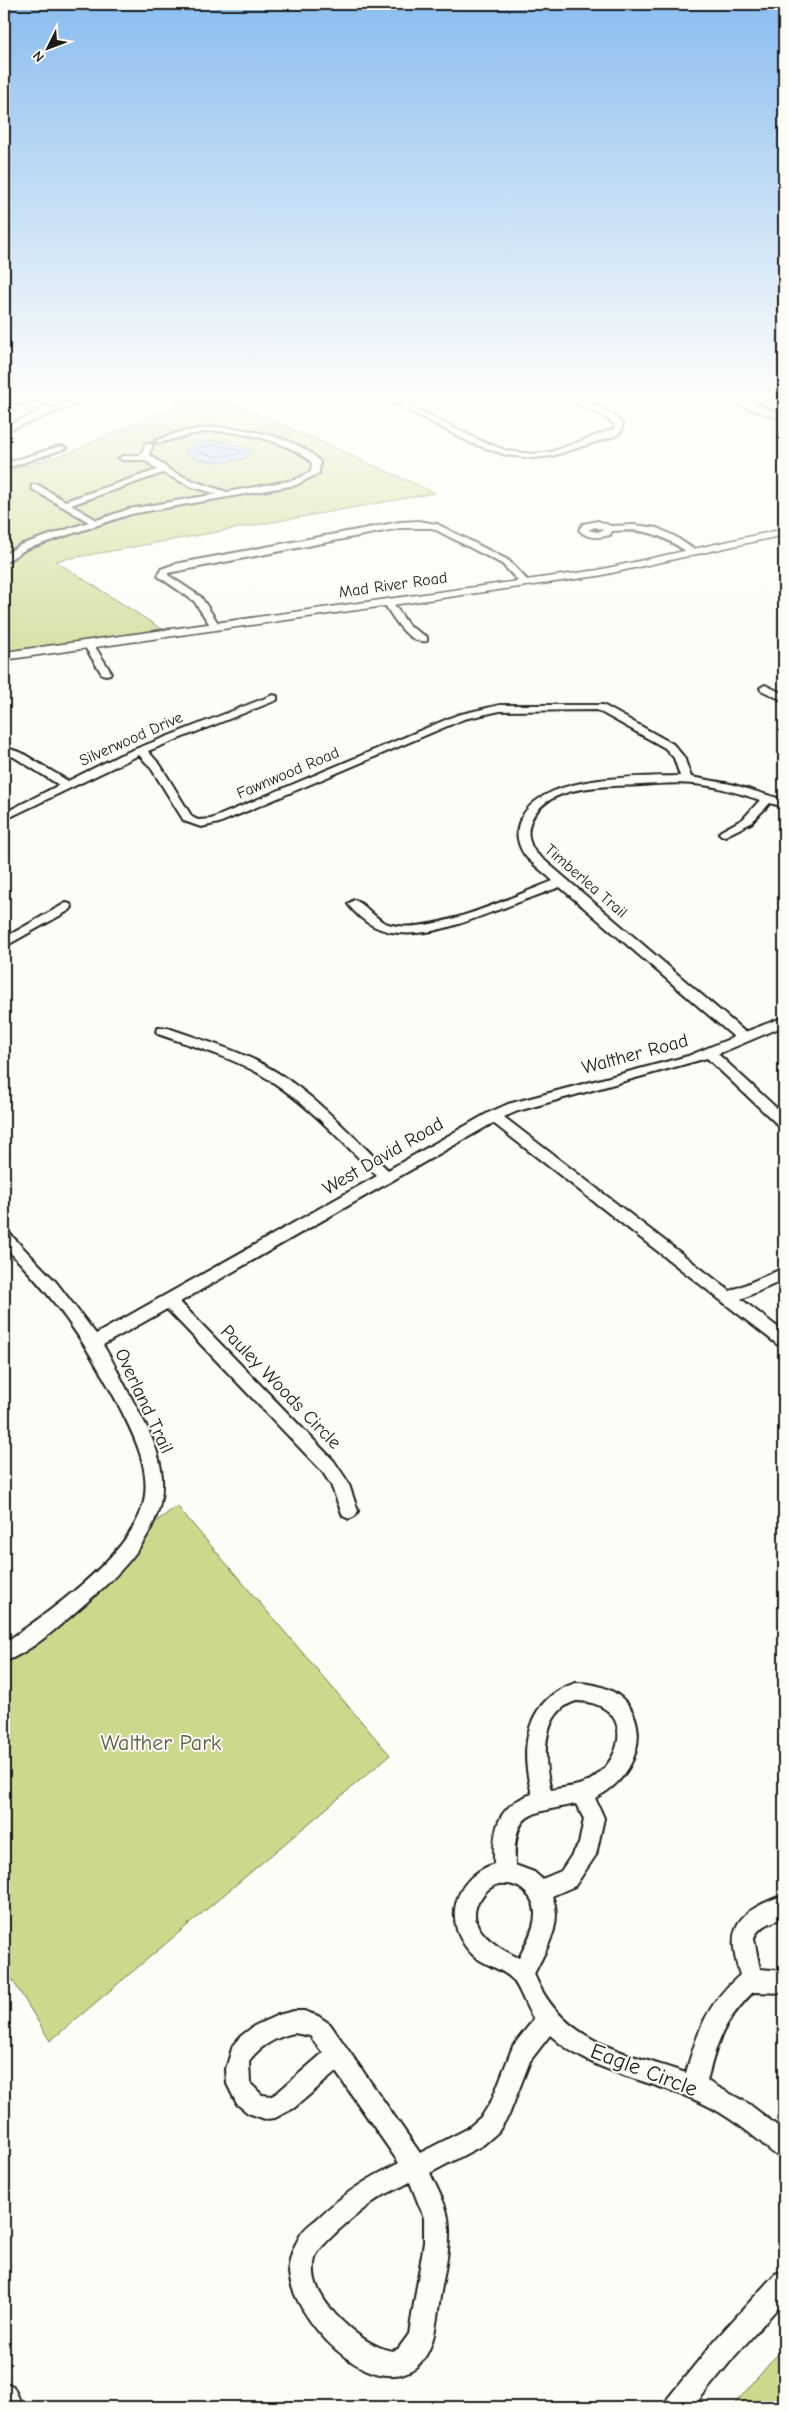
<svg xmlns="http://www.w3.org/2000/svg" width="788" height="2411" viewBox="0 0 788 2411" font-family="'Comic Neue',sans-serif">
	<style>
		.green { fill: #ccd88c; stroke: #747a54 }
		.water { fill: #9fcdfa; stroke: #6b86a1 }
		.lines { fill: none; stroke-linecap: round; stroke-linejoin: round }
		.shore { stroke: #506375; stroke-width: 1 }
		.minor-casing { stroke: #1c1c1c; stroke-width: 4 }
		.tertiary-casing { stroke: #1c1c1c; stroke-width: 3 }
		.minor { fill: #fdfcf7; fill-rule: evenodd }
		.tertiary { fill: #fdfcf7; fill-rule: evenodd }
		.labels { text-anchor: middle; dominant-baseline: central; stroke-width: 4; stroke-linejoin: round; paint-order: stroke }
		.far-street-label { font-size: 16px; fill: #1c1c1c; stroke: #fdfcf7 }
		.street-label { font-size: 19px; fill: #1c1c1c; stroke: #fdfcf7 }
		.near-park-label { font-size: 22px; fill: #5a5e43; stroke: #fdfcf7 }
		.near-street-label { font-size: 22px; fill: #1c1c1c; stroke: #fdfcf7 }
	</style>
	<rect width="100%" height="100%" fill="#fdfcf7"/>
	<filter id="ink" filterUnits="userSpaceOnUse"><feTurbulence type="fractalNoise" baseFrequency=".02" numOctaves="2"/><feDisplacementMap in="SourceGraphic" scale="10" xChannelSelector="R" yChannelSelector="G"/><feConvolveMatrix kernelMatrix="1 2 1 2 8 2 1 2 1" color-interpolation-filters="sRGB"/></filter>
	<g filter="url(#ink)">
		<path class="green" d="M 203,393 L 212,393 L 435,493 L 55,561 L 168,633 L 4,656 L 4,472 L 71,452 Z
			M 177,1506 L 390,1755 L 50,2041 L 4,1966 L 4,1662 L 47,1633 L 103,1589 L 136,1551 L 150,1526 Z
			M 784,2347 L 784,2407 L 732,2407 Z"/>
		<path class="water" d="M 214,440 L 254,450 L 248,454 L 247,458 C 231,462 195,465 184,451 L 201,442 Z"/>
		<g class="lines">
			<path class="shore" d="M 214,445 L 239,450 L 241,453 L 218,457 L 196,452 L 197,449 Z"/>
			<defs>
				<path id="minor" d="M 95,393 L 106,393 L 4,432 L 4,427 L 43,410 L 4,398 L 4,394 L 53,408 Z
					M 375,393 L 385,393 L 477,439 L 507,451 L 533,454 L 551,452 L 614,429 L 615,425 L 603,416 L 555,393 C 574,393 610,410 623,424 L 621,432 L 615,436 L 552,456 L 533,458 L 506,455 L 471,443 Z
					M 716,393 C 728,393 739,401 748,401 C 760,400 771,393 784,393 L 754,404 L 784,415 L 784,420 L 742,406 Z
					M 215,427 C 245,428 301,438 320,462 L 319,473 L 296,485 L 131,514 L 26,549 L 4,563 L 4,555 L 20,545 L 89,522 L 32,489 L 32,485 L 38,485 L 65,501 L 157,470 L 145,460 L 123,460 L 119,458 L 123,456 L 141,455 L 146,443 L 153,445 L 149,454 L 171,471 L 196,482 L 227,492 L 294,480 L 311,472 L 312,463 C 293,443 242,431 215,431 C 196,432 178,438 159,443 L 155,441 L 180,432 ZM 163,473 L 190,486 L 217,494 L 129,509 L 97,520 L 71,505 Z
					M 60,446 L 67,448 L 4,469 L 4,464 Z
					M 418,521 L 437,524 L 508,560 L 530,583 L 522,585 L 502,564 L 432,528 L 400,528 L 168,573 L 168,575 L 201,597 L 220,626 L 215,629 L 212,628 L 194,601 L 158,576 L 161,569 L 175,564 L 400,522 Z
					M 598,521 L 611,526 L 635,525 L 657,528 L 674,536 L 698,552 L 690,554 C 662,535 647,528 612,531 L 610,535 C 599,538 587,539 579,530 L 583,524 ZM 595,527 L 604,530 L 597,532 L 588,530 Z
					M 385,600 L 391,600 L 409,626 L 427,637 L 427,641 C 407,645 392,615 383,602 Z
					M 88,641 L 92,642 L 111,672 L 110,674 L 106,675 L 102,674 L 83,644 Z
					M 765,685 L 784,694 L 784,701 L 761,690 L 760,688 Z
					M 273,695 L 277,696 L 277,700 L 148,751 L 161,766 L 192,817 L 198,820 L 211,819 L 457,715 L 500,705 L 603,705 L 673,744 L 684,757 L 691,777 L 731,784 L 784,800 L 784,807 L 770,803 L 751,823 L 725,836 L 721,835 L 719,833 L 721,831 L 743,819 L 760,800 C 738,793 717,786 694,784 C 676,782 658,784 641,785 C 606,787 548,783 531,821 C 526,832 529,844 536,853 L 745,1032 L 784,1017 L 784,1026 L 718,1054 L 784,1115 L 784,1128 L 779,1126 L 707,1058 L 518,1111 L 504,1117 L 730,1291 L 784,1268 L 784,1280 L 741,1299 L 784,1332 L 784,1347 L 778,1345 L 493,1123 L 180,1302 L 334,1461 L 348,1482 L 358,1511 L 355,1516 L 349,1519 L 343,1516 L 331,1485 L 322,1471 L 167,1309 L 103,1345 C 114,1362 122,1381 132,1399 C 144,1421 157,1444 161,1469 C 170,1524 126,1569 87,1602 C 64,1622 33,1651 4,1662 L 4,1643 C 47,1614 120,1562 140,1514 C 156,1476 134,1435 117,1402 C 84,1339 54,1297 4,1246 L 4,1231 L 9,1233 L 56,1282 L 96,1334 L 377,1176 C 343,1143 309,1105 268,1079 C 235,1058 195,1047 158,1034 L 156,1031 L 158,1028 L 168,1028 C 204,1041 246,1052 278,1073 C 319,1099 353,1137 388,1170 L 488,1113 L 508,1104 L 688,1056 L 734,1037 L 560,887 C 537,895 515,904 492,912 C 445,930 384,953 348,904 L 354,900 C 365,903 374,919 388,924 C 429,937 513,896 553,881 C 545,873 535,866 527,858 C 518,847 514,832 521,819 C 542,774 636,777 680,776 L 674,758 L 665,748 L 597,710 L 500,711 L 464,719 L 219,823 L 201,827 L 184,821 L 151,768 L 139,755 L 4,820 L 4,813 L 59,785 L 14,757 L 4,754 L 4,747 L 22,753 L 68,781 L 120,755 Z
					M 66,903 L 70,904 L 72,907 L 70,910 L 4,947 L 4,938 Z
					M 576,1683 C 656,1684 654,1770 595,1798 L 604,1818 L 596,1855 L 575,1886 L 552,1896 C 564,1924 546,1949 534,1974 C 562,2043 624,2052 686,2073 C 697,2033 707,2003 740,1975 C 724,1925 738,1912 784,1895 L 784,1917 C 774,1922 756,1927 754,1939 L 760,1969 L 784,1971 L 784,1993 L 753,1992 C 722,2024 718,2039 707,2081 L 749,2104 L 784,2131 L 784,2159 C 773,2155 766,2146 757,2139 C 745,2129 732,2120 719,2112 C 665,2080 598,2079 550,2035 L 530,2061 L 509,2115 L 498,2132 L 483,2145 L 430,2173 C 436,2187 446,2203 448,2218 C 452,2243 444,2273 440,2297 C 436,2320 436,2351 416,2367 C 369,2402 292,2317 289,2272 C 288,2260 294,2246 300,2236 C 303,2229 312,2223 318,2218 C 346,2192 365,2180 399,2163 L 336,2072 L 294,2108 L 275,2118 L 265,2119 L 248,2113 L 237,2104 L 227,2084 L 226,2069 L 233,2045 L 241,2036 L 254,2026 L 278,2015 L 294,2011 L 304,2011 L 318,2016 L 330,2024 L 420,2153 L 467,2129 L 482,2116 L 492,2100 L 513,2046 L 534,2019 C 525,2007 521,1989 512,1979 C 502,1968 485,1966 473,1955 C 441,1924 453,1878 494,1864 C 493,1830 496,1806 532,1794 C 519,1749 525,1699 576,1683 ZM 576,1701 C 630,1702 629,1753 592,1779 C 581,1787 564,1787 551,1790 C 543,1761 540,1712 576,1701 ZM 576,1804 L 584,1819 L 579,1844 L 561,1871 L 542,1879 L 534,1872 L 515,1865 C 513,1810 530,1814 576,1804 ZM 499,1884 C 509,1883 518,1885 525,1892 C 546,1911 529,1937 519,1958 C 499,1949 460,1926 481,1898 C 485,1891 491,1886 499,1884 ZM 294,2033 L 310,2036 L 323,2053 L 278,2092 L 272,2096 L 262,2095 L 250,2083 L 249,2061 C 260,2046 276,2037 294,2033 ZM 410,2182 L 424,2218 L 424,2242 L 409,2334 L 398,2349 L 392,2351 C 369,2346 351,2331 335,2314 C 321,2298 310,2280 315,2258 C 318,2245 366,2206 379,2198 C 389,2192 400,2188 410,2182 Z
					M 784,2271 L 784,2301 L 734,2357 L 693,2407 L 664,2407 L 668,2398 L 716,2339 L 775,2274 Z
					M 4,2382 L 13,2386 L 23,2407 L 4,2407 Z"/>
				<path id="tertiary" d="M 784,529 L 784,535 L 598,576 L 4,660 L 4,652 L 598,570 Z"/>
			</defs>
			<use href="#minor" class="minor-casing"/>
			<use href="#tertiary" class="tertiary-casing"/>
			<use href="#minor" class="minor"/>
			<use href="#tertiary" class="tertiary"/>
		</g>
	</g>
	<linearGradient id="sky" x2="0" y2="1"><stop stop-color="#8bbeef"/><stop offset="0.54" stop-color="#fefefb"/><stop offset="1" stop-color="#fefefb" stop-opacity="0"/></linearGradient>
	<rect width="788" height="731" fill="url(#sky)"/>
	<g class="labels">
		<g class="far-street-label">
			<text transform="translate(393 585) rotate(-8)">Mad River Road</text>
			<text transform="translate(131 739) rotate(-24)">Silverwood Drive</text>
			<text transform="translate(288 773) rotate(-23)">Fawnwood Road</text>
			<text transform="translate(586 881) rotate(41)">Timberlea Trail</text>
		</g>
		<g class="street-label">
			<text transform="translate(635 1054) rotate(-15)">Walther Road</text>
			<text transform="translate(383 1156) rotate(-30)">West David Road</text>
			<text transform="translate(281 1387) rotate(46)">Pauley Woods Circle</text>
			<text transform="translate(144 1401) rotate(65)">Overland Trail</text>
		</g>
		<g class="near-park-label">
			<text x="161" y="1743">Walther Park</text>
		</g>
		<g class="near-street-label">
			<text transform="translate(644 2070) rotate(21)">Eagle Circle</text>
		</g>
	</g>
	<rect width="788" height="2411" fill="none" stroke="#fdfcf7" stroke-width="20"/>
	<rect x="10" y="10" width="768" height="2391" fill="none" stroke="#1c1c1c" stroke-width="2" filter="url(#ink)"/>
	<g transform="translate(48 48) rotate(228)" stroke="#fdfcf7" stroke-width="4" paint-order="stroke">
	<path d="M0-4L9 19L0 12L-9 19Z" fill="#1c1c1c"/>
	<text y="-8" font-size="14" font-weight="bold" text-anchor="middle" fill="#1c1c1c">N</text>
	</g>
</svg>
